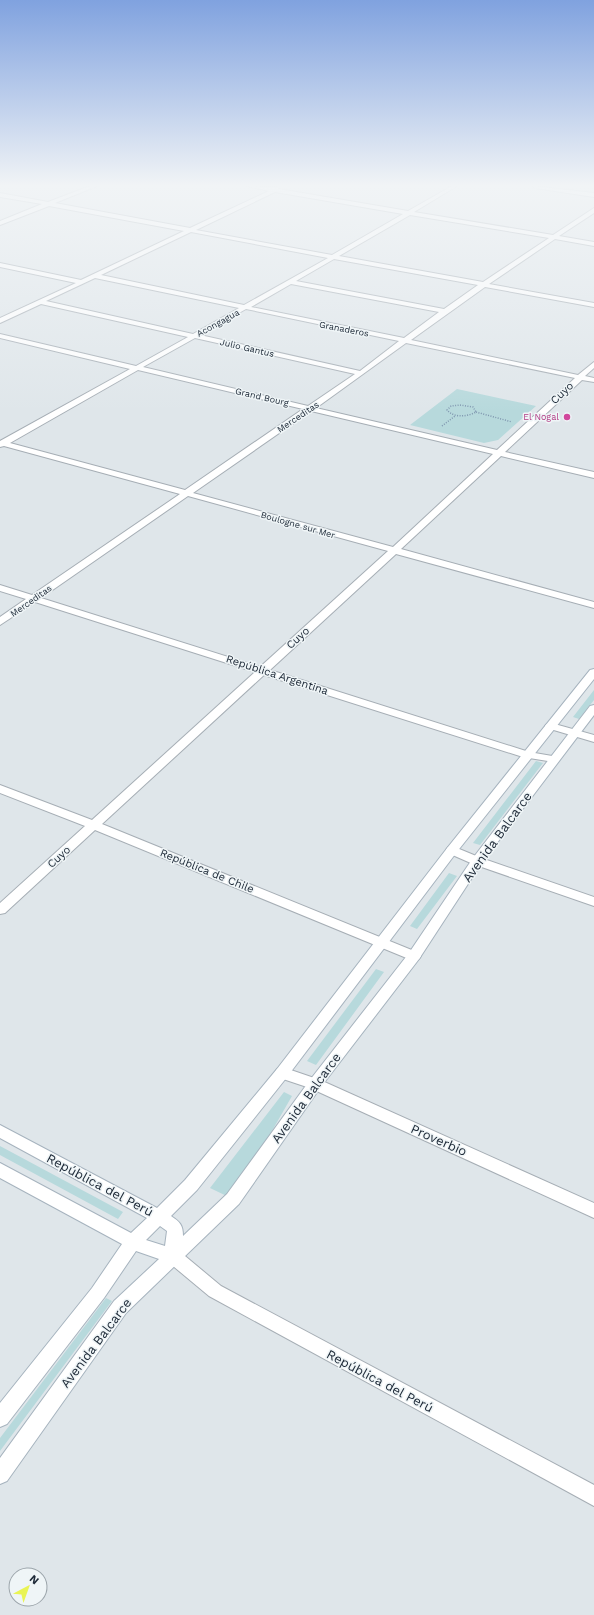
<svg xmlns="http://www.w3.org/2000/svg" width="594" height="1615" viewBox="0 0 594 1615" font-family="'Work Sans',sans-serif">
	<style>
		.green { fill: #b7d9dc }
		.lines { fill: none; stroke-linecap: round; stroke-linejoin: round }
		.street-casing { stroke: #a6aeb5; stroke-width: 2 }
		.secondary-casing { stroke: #a6b3be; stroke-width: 2 }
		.path { stroke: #7f96af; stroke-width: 1.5; stroke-dasharray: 1 1.5; stroke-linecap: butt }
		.street { fill: #fff; fill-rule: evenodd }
		.secondary { fill: #fff; fill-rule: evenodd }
		.hotel-dot { fill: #d1479c; stroke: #eff5f7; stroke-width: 1.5 }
		.labels { text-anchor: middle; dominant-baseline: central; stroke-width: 3; stroke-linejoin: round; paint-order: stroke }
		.far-street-label { font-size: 9px; fill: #202c3a; stroke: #eff5f7 }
		.far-hotel-label { font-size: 9px; fill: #b23c85; stroke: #eff5f7; text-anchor: end }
		.street-label { font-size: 11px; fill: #202c3a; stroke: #eff5f7 }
		.near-street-label { font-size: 13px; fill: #202c3a; stroke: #eff5f7 }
	</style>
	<rect width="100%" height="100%" fill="#dfe6ea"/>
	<path class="green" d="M 457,389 L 536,406 L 498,440 L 484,443 L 410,425 Z
		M 594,690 L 594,700 L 579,719 L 573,717 Z
		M 536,761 L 543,763 L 480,845 L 473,843 Z
		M 449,873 L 457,876 L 417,929 L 410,926 Z
		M 376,969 L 384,972 L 316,1065 L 307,1061 Z
		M 284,1092 L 292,1096 L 233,1199 L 210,1188 Z
		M 0,1146 L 123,1212 L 118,1219 L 0,1155 Z
		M 106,1298 L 112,1301 L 0,1451 L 0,1438 Z"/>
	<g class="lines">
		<defs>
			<path id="street" d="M 90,186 L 97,186 L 55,203 L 190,228 L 269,191 L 247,186 L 277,187 L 279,189 L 408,211 L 452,186 L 457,186 L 414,212 L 553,235 L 594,208 L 594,213 L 559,236 L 594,242 L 594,246 L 555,239 L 489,284 L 594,303 L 594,307 L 485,287 L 411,340 L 578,375 L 594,362 L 594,368 L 585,376 L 594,378 L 594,382 L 582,380 L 505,452 L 594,472 L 594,478 L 501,456 L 401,549 L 594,602 L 594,608 L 396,554 L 270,670 L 529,752 L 558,757 L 560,759 L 558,761 L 554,762 L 523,757 L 264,675 L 102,824 L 419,953 L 421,956 L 419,959 L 414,961 L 409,959 L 95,830 L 5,913 L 0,914 L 0,903 L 85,826 L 0,793 L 0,785 L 92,820 L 255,672 L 35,602 L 0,625 L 0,617 L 26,599 L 0,591 L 0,585 L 32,595 L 180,494 L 4,446 L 0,447 L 0,441 L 130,369 L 0,338 L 0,334 L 136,366 L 188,337 L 41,304 L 0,323 L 0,318 L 76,283 L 0,267 L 0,263 L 81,280 L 184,231 L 49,206 L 0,225 L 0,221 L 42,204 L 0,197 L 0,193 L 48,202 ZM 275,192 L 403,214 L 332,255 L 196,230 ZM 410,215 L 549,238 L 483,282 L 339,256 ZM 191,232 L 328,258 L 244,305 L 101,275 ZM 334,259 L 478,285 L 444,309 L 296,281 ZM 95,278 L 239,308 L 193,334 L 46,301 ZM 291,284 L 439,312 L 404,338 L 251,307 ZM 246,309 L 399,341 L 360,371 L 200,335 ZM 195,338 L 355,374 L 308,406 L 143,367 ZM 406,343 L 575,378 L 497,450 L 316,408 ZM 138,370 L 303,409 L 185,490 L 10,443 ZM 311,411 L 493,454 L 393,547 L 193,493 ZM 188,496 L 388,551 L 260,667 L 41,598 Z
				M 551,723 L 594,735 L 594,742 L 547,728 L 545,726 L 547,724 Z
				M 452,846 L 481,858 L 594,897 L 594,906 L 473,864 L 448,853 L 446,850 L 448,847 Z
				M 282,1067 L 320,1080 L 594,1203 L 594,1218 L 310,1088 L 277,1077 L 275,1073 L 277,1069 Z
				M 173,1249 L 179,1251 L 221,1286 L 594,1485 L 594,1506 L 209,1296 L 167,1261 L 165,1256 L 167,1251 Z"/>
			<path id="secondary" d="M 533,186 L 594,193 L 594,197 L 535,188 Z
				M 594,669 L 594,679 L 456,853 L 287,1077 L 197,1190 L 171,1216 C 180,1222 183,1225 183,1236 L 227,1194 L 310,1080 L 409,953 L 473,858 L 590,706 L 594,705 L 594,715 L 481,864 L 419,959 L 320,1088 L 239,1204 L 126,1313 L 7,1481 L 0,1484 L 0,1458 L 114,1301 L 159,1259 L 136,1251 L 104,1298 L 7,1424 L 0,1427 L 0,1403 L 92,1288 L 122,1244 L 0,1178 L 0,1163 L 131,1233 L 147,1218 L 0,1138 L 0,1125 L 157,1208 L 185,1180 L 277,1069 L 448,847 L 590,670 ZM 160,1226 L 167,1231 L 165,1246 L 146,1240 Z"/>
		</defs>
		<use href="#street" class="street-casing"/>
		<use href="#secondary" class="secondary-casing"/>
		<path class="path" d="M 460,405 L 473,407 L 476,412 C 467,417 454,418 447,410 L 451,406 Z
			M 476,412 L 512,422
			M 442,426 L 455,416"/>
		<use href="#street" class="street"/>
		<use href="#secondary" class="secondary"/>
	</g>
	<linearGradient id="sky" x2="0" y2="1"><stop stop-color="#80a2df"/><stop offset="0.45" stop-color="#f1f4f6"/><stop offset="1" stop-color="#f1f4f6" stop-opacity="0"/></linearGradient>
	<rect width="594" height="412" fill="url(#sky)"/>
	<circle class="hotel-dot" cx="567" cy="417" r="4"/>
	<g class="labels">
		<g class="far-street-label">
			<text transform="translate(218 323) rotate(-29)">Acongagua</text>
			<text transform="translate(344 329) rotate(11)">Granaderos</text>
			<text transform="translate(247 348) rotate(13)">Julio Gantus</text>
			<text transform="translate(262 397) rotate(13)">Grand Bourg</text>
			<text transform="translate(298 417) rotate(-34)">Merceditas</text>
			<text transform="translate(298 525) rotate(16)">Boulogne sur Mer</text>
			<text transform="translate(31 601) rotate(-35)">Merceditas</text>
		</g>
		<g class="far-hotel-label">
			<text x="559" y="417">El Nogal</text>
		</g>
		<g class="street-label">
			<text transform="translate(562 393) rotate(-43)">Cuyo</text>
			<text transform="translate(298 638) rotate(-42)">Cuyo</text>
			<text transform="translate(277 675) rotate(18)">República Argentina</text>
			<text transform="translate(59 857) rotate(-42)">Cuyo</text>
			<text transform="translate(207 871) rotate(22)">República de Chile</text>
		</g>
		<g class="near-street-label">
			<text transform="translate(497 837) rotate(-54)">Avenida Balcarce</text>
			<text transform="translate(306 1098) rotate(-54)">Avenida Balcarce</text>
			<text transform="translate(439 1140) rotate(24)">Proverbio</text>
			<text transform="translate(100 1185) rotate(28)">República del Perú</text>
			<text transform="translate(96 1343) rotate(-53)">Avenida Balcarce</text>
			<text transform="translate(380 1381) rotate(28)">República del Perú</text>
		</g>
	</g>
	<g transform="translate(28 1587) rotate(41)"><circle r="19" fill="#eff5f7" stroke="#9ca5ab"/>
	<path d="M0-3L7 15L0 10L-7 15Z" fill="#e9f454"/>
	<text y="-6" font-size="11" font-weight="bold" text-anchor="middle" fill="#202c3a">N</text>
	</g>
</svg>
